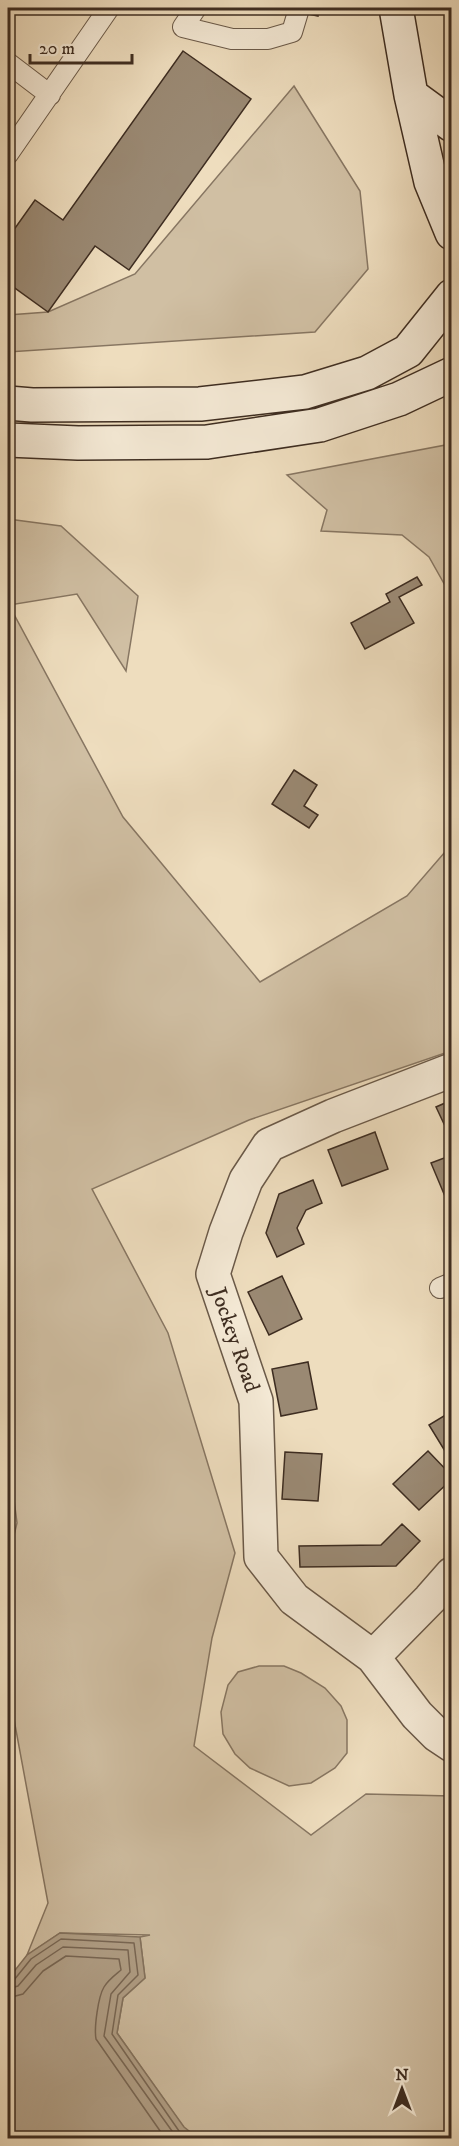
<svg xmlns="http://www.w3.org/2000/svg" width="459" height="2146" viewBox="0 0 459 2146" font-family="'IM FELL DW Pica',serif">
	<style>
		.green { fill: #d0bfa3; stroke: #877662; stroke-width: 1.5 }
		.water { fill: #b2a189; stroke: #84735f; stroke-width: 1.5 }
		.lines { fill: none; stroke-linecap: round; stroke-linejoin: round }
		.shore { stroke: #786755; stroke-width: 1.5 }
		.building { fill: #9a8973; stroke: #3e2d21; stroke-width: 1.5 }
		.lane-casing { stroke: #6a5948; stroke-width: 22 }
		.street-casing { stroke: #6a5948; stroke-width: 36 }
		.secondary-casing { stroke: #3e2d21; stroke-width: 36 }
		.lane { stroke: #f4e9d5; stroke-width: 20 }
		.street { stroke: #f4e9d5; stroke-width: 33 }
		.secondary { stroke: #f4e9d5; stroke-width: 33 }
		.labels { text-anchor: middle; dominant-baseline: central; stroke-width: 5; stroke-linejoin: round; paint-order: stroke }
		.street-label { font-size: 22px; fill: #3e2d21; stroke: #f4e9d5 }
	</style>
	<rect width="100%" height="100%" fill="#eeddbe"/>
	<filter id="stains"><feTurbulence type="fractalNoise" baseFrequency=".00333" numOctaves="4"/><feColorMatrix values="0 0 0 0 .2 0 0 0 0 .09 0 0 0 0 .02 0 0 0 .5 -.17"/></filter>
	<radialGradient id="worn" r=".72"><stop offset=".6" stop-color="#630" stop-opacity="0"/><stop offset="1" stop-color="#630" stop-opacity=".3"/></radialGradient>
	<path class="green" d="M 294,86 L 360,191 L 368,269 L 315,332 L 8,352 L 8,315 L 48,312 L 135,274 Z
		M 451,444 L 451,596 L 429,557 L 402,535 L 321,531 L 327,510 L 287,475 Z
		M 8,519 L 61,526 L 138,596 L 126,671 L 77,594 L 9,605 L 123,817 L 260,982 L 407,896 L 451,845 L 451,1051 L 249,1120 L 92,1189 L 168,1333 L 235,1553 L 212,1638 L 194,1746 L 311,1835 L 366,1794 L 451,1796 L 451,2138 L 198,2138 L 184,2128 L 117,2033 L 123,1998 L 145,1978 L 140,1937 L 150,1935 L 60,1933 L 27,1955 L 48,1903 L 8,1687 L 8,1560 L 17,1523 L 8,1453 Z
		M 259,1666 L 284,1666 L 301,1673 L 325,1688 L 341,1706 L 347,1720 L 347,1753 L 335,1768 L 311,1783 L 289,1786 L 250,1768 L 235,1754 L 223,1734 L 221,1712 L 228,1685 L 238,1672 Z"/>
	<path class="water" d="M 60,1933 L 140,1937 L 145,1978 L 123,1998 L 117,2033 L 184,2127 L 198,2138 L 8,2138 L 8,1979 L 27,1955 Z"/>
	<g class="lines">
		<path class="shore" d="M 8,1982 L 14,1980 L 31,1959 L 61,1939 L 134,1943 L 138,1975 L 118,1995 L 112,2034 L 179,2131 L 189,2138
			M 8,1989 L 18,1986 L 36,1965 L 63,1947 L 128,1950 L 130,1972 L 111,1994 L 104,2036 L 177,2138
			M 8,1998 L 23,1994 L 43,1971 L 66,1956 L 119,1959 L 121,1970 C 115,1975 108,1980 104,1987 C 98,1997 94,2028 96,2039 L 165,2138"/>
	</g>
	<path class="building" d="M 281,8 L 319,8 L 318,16 Z
		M 183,51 L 251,99 L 129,270 L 95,246 L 48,312 L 8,283 L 8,238 L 35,200 L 63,220 Z
		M 417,577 L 422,585 L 399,597 L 414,623 L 365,649 L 351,623 L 390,602 L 386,594 Z
		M 294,770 L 317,785 L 304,806 L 318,815 L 309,828 L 272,804 Z
		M 452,1100 L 452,1123 L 445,1126 L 436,1107 Z
		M 375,1132 L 388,1169 L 342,1186 L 328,1150 Z
		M 452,1155 L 452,1213 L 431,1163 Z
		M 313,1180 L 322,1203 L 306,1210 L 297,1228 L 304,1244 L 277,1257 L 266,1233 L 279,1194 Z
		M 282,1276 L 302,1319 L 269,1335 L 248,1292 Z
		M 308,1362 L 317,1409 L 281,1416 L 272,1369 Z
		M 452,1411 L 452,1454 L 448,1456 L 429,1425 Z
		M 428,1451 L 452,1476 L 452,1479 L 419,1510 L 393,1484 Z
		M 285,1452 L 322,1454 L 318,1501 L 282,1499 Z
		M 402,1524 L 420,1541 L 396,1566 L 300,1567 L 299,1546 L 381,1545 Z"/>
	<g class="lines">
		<defs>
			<path id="lane" d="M 196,8 L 183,27 L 232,39 L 268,39 L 292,32 L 298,12
				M 8,63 L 50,95
				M 8,154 L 109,8
				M 440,1288 L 452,1283"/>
			<path id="street" d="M 452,1070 L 333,1116 L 269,1145 L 246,1180 L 226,1232 L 213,1274 L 256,1401 L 261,1557 L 294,1599 L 373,1657 L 417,1715 L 437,1735 L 452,1745
				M 373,1657 L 430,1599 L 452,1574"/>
			<path id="secondary" d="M 396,8 L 411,95 L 431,182 L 452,233
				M 411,95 L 452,125
				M 8,403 L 32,405 L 200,404 L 305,392 L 367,373 L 408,351 L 452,296
				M 8,440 L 78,443 L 207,442 L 320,425 L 399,399 L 452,374"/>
		</defs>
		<use href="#lane" class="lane-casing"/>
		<use href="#street" class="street-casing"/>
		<use href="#secondary" class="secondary-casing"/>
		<use href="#lane" class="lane"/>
		<use href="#street" class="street"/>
		<use href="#secondary" class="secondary"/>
	</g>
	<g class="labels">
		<g class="street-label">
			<text transform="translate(235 1340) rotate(71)">Jockey Road</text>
		</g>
	</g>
	<rect width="459" height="2146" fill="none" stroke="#eeddbe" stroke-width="30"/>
	<rect x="9" y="9" width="441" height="2128" fill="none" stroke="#3e2d21" stroke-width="3"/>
	<rect x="15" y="15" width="429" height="2116" fill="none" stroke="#3e2d21" stroke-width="1.5"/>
	<g transform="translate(402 2089)" stroke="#f4e9d5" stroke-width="4.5" paint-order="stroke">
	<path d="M0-4.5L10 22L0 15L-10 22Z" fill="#3e2d21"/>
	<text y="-9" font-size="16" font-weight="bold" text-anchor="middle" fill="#3e2d21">N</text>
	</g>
	<path d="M30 54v9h102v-9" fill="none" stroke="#3e2d21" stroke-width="3"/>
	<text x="39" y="54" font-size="18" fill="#3e2d21" stroke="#f4e9d5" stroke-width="4.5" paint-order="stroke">20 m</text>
	<rect width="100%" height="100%" filter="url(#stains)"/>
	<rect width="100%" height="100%" fill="url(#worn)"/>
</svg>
